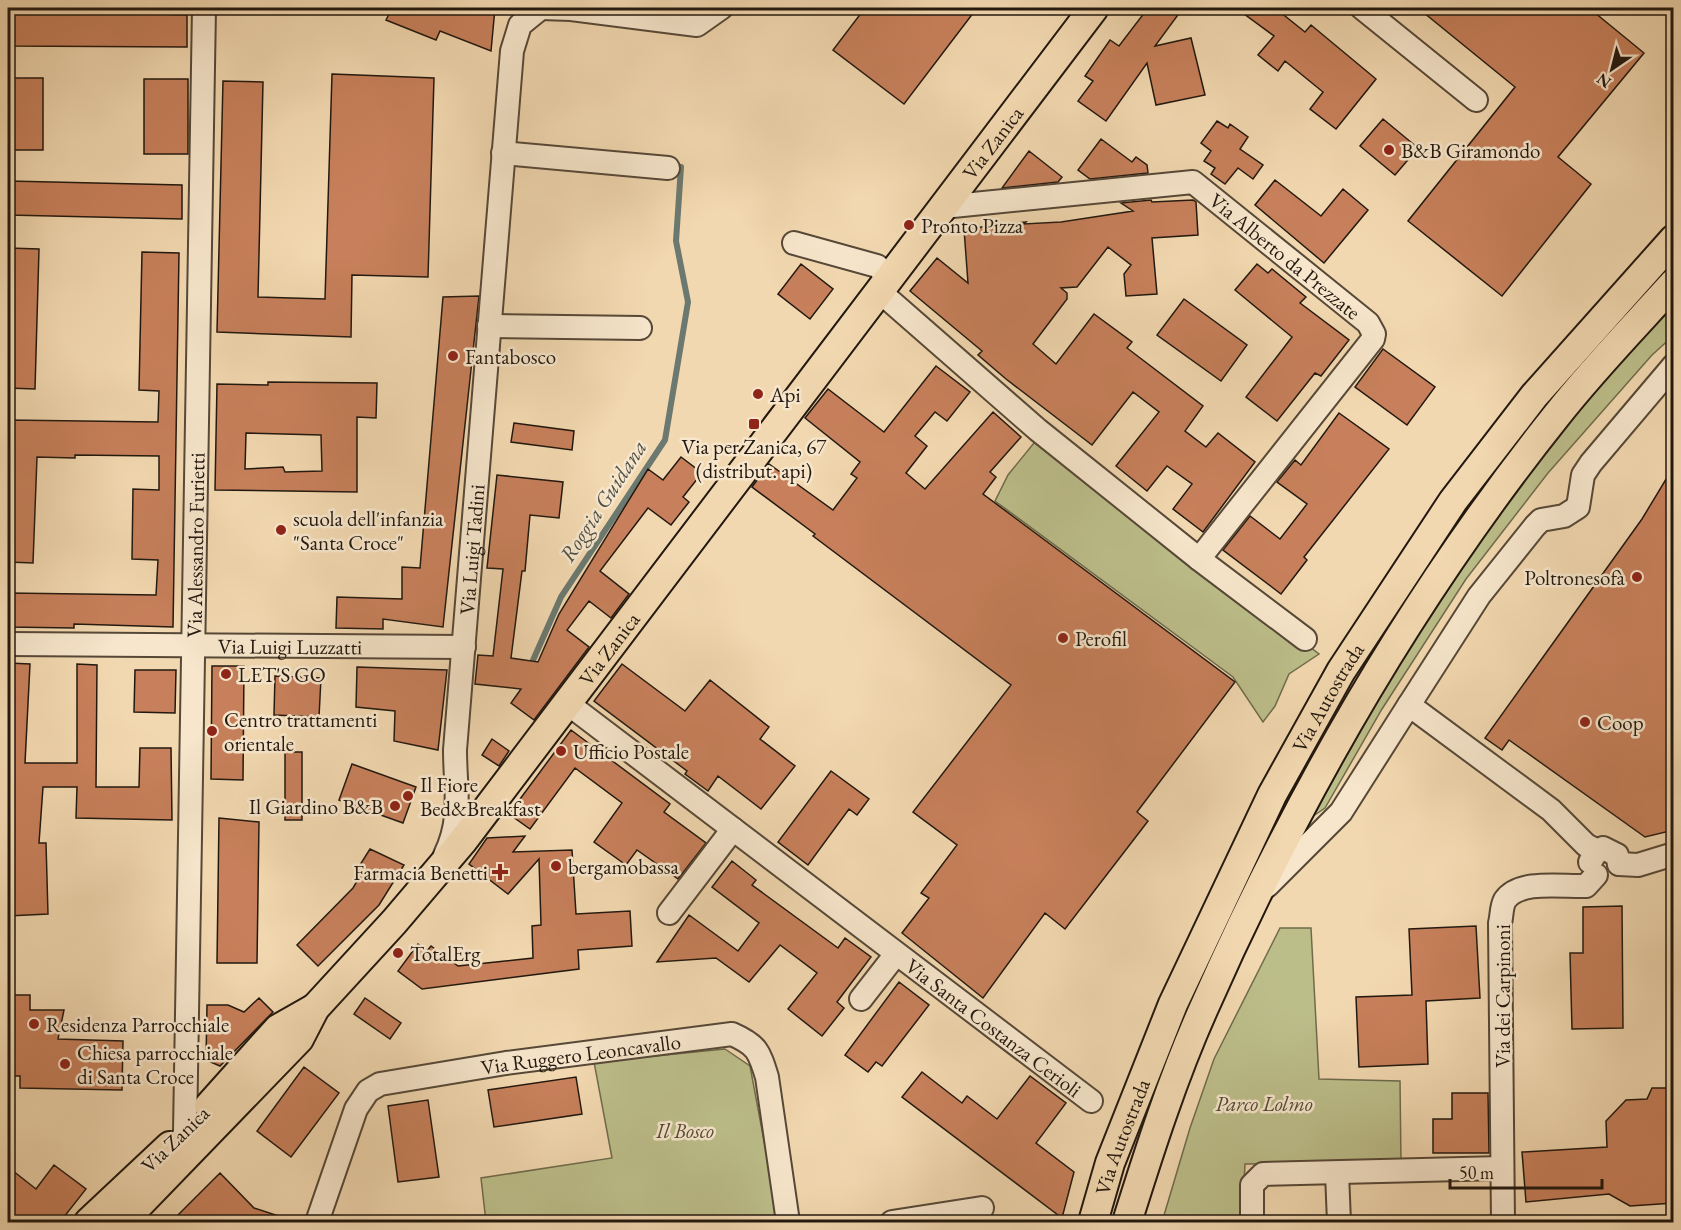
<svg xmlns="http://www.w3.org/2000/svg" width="1681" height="1230" viewBox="0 0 1681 1230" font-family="'EB Garamond',serif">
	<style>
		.green { fill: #bcbe8a; stroke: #6f6b4c; stroke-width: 1.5 }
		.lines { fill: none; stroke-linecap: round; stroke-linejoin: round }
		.stream { stroke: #6b7970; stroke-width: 6 }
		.building { fill: #c7805b; stroke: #22180f; stroke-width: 1.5; fill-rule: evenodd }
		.minor-casing { stroke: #564837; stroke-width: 26 }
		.major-casing { stroke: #22180f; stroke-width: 32 }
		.minor { stroke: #f7e6cc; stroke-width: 22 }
		.major { stroke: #f2d8b0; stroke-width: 28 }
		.poi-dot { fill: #8f2418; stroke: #f7e6cc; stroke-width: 2 }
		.labels { text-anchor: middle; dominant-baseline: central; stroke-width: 5; stroke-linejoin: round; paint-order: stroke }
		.street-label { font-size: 21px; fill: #22180f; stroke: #f7e6cc }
		.poi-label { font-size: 21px; fill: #22180f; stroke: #f7e6cc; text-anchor: start }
		.park-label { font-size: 21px; font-style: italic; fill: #504a34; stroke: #f7e6cc }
		.water-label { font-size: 22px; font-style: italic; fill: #4d5047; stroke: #f7e6cc }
	</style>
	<rect width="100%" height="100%" fill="#f2d8b0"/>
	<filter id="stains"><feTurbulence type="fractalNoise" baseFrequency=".00333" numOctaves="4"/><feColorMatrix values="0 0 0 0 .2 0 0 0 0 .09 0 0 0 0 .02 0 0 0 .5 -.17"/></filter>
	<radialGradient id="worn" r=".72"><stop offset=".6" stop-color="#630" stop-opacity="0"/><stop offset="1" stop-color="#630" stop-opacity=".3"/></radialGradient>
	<path class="green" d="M 1673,295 L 1673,336 L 1652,355 L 1548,473 L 1466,579 L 1382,709 L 1325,808 L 1300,825 L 1490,514 Z
		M 1038,438 L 1319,654 L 1289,674 L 1275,706 L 1263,722 L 1233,677 L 995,501 L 1008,475 Z
		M 1280,928 L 1311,928 L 1319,1079 L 1400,1081 L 1401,1163 L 1245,1164 L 1242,1222 L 1162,1222 L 1190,1128 L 1214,1059 Z
		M 725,1049 L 750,1066 L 779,1221 L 486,1222 L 481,1178 L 612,1158 L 594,1062 Z"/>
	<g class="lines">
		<path class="stream" d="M 530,667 L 561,597 L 665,440 L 688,302 L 676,241 L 681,167"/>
	</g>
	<path class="building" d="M 392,8 L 495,8 L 491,51 L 440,31 L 436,40 L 386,20 Z
		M 865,8 L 977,8 L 904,104 L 833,50 Z
		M 1148,8 L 1183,8 L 1155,46 L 1191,38 L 1205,95 L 1156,105 L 1147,63 L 1106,121 L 1078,101 L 1093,81 L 1085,76 L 1110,40 L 1119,46 Z
		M 1236,8 L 1275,8 L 1305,32 L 1311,25 L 1376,79 L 1336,129 L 1310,109 L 1323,92 L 1285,61 L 1278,71 L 1258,55 L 1274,36 Z
		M 1418,8 L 1589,8 L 1644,53 L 1558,157 L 1591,184 L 1502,296 L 1408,221 L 1515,87 Z
		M 8,10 L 187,15 L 187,47 L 8,46 Z
		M 332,74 L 434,78 L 428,277 L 352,275 L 351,337 L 217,332 L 223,81 L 263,82 L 258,297 L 325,299 Z
		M 8,78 L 43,78 L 43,150 L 8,150 Z
		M 144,79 L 188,79 L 188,154 L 144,154 Z
		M 1383,119 L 1418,148 L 1395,175 L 1360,146 Z
		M 1217,121 L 1228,128 L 1230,124 L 1248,137 L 1240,149 L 1263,165 L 1253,179 L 1238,168 L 1225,184 L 1211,174 L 1215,168 L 1204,161 L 1211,151 L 1201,143 Z
		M 1101,139 L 1132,162 L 1136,157 L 1147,165 L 1148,173 L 1090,179 L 1078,170 Z
		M 1029,151 L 1062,177 L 1058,182 L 1002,188 Z
		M 1275,180 L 1321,216 L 1343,189 L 1368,210 L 1324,263 L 1255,205 Z
		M 8,181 L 182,185 L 182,219 L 8,215 Z
		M 1151,200 L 1152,202 L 1193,200 L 1196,202 L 1198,235 L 1152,238 L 1157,294 L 1126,296 L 1124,274 L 1131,265 L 1108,247 L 1077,287 L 1061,288 L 1067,293 L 1067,299 L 1033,344 L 1056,364 L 1094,314 L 1132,342 L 1127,348 L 1203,406 L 1185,431 L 1206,447 L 1218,433 L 1255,462 L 1203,532 L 1173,509 L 1192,484 L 1167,466 L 1147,491 L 1116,466 L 1159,412 L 1133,392 L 1092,445 L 1006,379 L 978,355 L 982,351 L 910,291 L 937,258 L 968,283 L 964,229 L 1026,222 L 1024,224 L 1061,222 L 1133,211 L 1121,203 Z
		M 8,248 L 39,249 L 35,389 L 8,388 Z
		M 142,252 L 179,253 L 173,627 L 74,624 L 74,628 L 8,627 L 8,593 L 156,595 L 158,560 L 132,559 L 133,489 L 159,490 L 159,456 L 75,455 L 75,458 L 37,457 L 33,563 L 8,562 L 8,420 L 158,422 L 159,391 L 139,390 Z
		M 801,264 L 833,289 L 810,319 L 778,294 Z
		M 1257,264 L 1268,273 L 1272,269 L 1306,297 L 1300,303 L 1349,340 L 1321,376 L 1315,373 L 1277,421 L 1246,397 L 1292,337 L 1235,290 Z
		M 479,296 L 443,627 L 383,619 L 383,629 L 336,628 L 337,597 L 402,599 L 402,567 L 420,568 L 443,297 Z
		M 1184,299 L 1247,345 L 1221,381 L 1157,335 Z
		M 1383,349 L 1435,387 L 1407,425 L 1355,387 Z
		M 936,366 L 970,392 L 947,421 L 935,412 L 915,436 L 927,446 L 906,473 L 925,489 L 993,412 L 1021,437 L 990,472 L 996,477 L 983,494 L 1235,682 L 1137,812 L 1148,821 L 1065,929 L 1045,913 L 983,998 L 902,933 L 929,898 L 921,893 L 957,845 L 913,812 L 1011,685 L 813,536 L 815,534 L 752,487 L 769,464 L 833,510 L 857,478 L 851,474 L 860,462 L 805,418 L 828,389 L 884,432 Z
		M 268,382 L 377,383 L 376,418 L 357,417 L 357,492 L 215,490 L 217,384 L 268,385 ZM 246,433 L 321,435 L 322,471 L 285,472 L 283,467 L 245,469 Z
		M 1339,413 L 1389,449 L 1304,557 L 1307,560 L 1281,594 L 1223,550 L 1250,516 L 1280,539 L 1307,504 L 1277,482 L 1295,460 L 1301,465 Z
		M 514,423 L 574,431 L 572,450 L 511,442 Z
		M 681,457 L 702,473 L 683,497 L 689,502 L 671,525 L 648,508 L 600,571 L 629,594 L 611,618 L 589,601 L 567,630 L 589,647 L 534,720 L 511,703 L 521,689 L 475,684 L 478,655 L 493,656 L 503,569 L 487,568 L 497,475 L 563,482 L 559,518 L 530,515 L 525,571 L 522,571 L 511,658 L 538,662 L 559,614 L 648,469 L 663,480 Z
		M 1674,466 L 1674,830 L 1645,837 L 1509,740 L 1502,750 L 1485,738 L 1642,519 Z
		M 8,663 L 30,664 L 25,763 L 77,763 L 77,664 L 97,665 L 96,787 L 139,787 L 140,748 L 171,748 L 172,820 L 76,818 L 77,787 L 43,787 L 39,843 L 46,843 L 48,914 L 8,916 Z
		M 622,664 L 685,711 L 710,680 L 769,727 L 760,739 L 795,766 L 761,809 L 718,776 L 708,791 L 685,774 L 687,771 L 594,701 Z
		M 212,666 L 244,666 L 243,780 L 211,779 Z
		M 357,667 L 447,670 L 438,750 L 394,741 L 395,711 L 356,707 Z
		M 135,670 L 176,670 L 175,713 L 134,712 Z
		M 275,676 L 321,678 L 319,717 L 274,715 Z
		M 571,730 L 670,804 L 664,812 L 706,843 L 678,879 L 637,850 L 626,865 L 594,842 L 622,803 L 575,768 L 530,829 L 509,814 Z
		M 492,739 L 509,751 L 499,766 L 482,755 Z
		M 285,752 L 302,752 L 302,820 L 285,820 Z
		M 352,764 L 416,787 L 403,823 L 339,800 Z
		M 831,771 L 869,799 L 857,815 L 849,809 L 808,865 L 778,842 Z
		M 219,818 L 259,822 L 257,963 L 217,963 Z
		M 525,836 L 513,852 L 572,850 L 576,914 L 630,911 L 632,946 L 578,950 L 579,969 L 422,989 L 398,971 L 418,944 L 427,951 L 431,946 L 458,966 L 533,958 L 532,926 L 541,925 L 539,859 L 508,894 L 469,864 L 487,838 Z
		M 370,849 L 404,865 L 379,905 L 318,966 L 297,945 L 353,888 L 363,871 L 358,868 Z
		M 732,861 L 756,880 L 752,885 L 838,948 L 845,938 L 871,957 L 837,1002 L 844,1008 L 822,1036 L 788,1009 L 817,973 L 780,945 L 749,982 L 716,958 L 657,962 L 689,915 L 738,951 L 759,923 L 712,887 Z
		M 1622,906 L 1623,1028 L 1572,1029 L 1570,953 L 1583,953 L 1583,907 Z
		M 1476,926 L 1480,998 L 1426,1001 L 1428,1064 L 1359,1067 L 1356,997 L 1412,995 L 1409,929 Z
		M 899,982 L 929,1005 L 882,1066 L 876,1062 L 868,1072 L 845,1055 Z
		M 8,995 L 30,995 L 30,1010 L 64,1010 L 58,1039 L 123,1041 L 122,1090 L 20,1088 L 20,1076 L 8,1076 Z
		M 259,998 L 273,1012 L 220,1066 L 206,1060 L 207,1005 L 228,1005 L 244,1012 Z
		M 365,998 L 401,1023 L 390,1039 L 354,1014 Z
		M 304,1067 L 339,1093 L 291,1157 L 257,1131 Z
		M 922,1072 L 962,1103 L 967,1096 L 997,1119 L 1030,1076 L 1066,1103 L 1036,1143 L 1074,1172 L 1062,1218 L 902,1097 Z
		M 576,1077 L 582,1114 L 494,1127 L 488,1090 Z
		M 1652,1088 L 1674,1088 L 1674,1203 L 1630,1206 L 1609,1194 L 1526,1202 L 1522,1152 L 1607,1147 L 1606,1121 L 1626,1100 L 1647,1099 Z
		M 1452,1093 L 1488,1093 L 1489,1153 L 1433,1153 L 1433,1119 L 1452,1119 Z
		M 428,1100 L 439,1177 L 398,1182 L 388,1106 Z
		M 54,1165 L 86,1189 L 60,1222 L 8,1222 L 8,1167 L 36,1189 Z
		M 220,1173 L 254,1208 L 288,1219 L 288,1222 L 171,1222 Z"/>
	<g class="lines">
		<defs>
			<g id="minor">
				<path d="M 541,8 L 571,9 L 697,25 L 721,8"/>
				<path d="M 1362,8 L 1476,100"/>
				<path d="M 503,153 L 668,168"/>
				<path d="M 794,243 L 877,266 L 890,277"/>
				<path d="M 879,291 L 1038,430 L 1199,559 L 1373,339 L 1374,334 L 1368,323 L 1193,182 L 943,207"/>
				<path d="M 489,326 L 640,328"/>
				<path d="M 1199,559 L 1305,639"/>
				<path id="s1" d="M 8,644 L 464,647"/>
				<path id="s2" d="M 567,703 L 1091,1101"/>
				<path d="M 1597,851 L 1586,845 L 1551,810 L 1409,705 L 1479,596 L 1535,526 L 1541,520 L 1564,516 L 1578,507 L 1583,475 L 1591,463 L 1674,365"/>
				<path id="s3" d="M 445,855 C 463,818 455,789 455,750 L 512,51 L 520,25 L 541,8"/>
				<path d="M 1590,862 L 1597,851 L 1603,848 L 1617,855 L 1619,864"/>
				<path d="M 1619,864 L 1638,865 L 1674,854"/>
				<path d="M 1267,886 L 1341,812 L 1409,705"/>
				<path d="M 669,913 L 733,829"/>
				<path d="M 861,999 L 896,954"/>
				<path id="s4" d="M 173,1167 L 185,1132 L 204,8"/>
				<path d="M 1337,1173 L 1339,1222"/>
				<path id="s5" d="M 317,1222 L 356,1109 L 368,1091 L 380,1084 L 506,1063 L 732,1034 C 757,1045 759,1051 767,1077 L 788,1222"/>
				<path d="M 892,1222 L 982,1208"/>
				<path d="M 1252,1222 L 1252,1185 L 1263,1174 L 1502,1168"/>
				<path d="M 1503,1222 L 1500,923 C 1502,916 1501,907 1505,900 C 1520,879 1563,887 1586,886 L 1596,875"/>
			</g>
			<g id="major">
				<path d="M 209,1106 L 278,1029 L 315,1008"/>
				<path d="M 89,1222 L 170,1146"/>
				<path id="s6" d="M 122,1222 L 299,1039 L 315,1008 L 394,922 L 462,842 L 1094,8"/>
				<path id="s7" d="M 1093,1222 L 1110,1163 L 1173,1004 L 1272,795 L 1341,671 L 1453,501 L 1534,396 L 1674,239"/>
				<path d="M 1127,1222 C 1149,1152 1173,1077 1203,1010 C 1296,799 1413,595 1557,415 C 1593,369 1635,326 1674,283"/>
			</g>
		</defs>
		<use href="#minor" class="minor-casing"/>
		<use href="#major" class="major-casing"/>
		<use href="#minor" class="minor"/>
		<use href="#major" class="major"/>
	</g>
	<g class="poi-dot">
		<circle cx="1389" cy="150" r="6"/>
		<circle cx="909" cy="225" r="6"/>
		<circle cx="453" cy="356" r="6"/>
		<circle cx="758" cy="394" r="6"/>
		<rect x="748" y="418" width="12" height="12" rx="3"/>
		<circle cx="281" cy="530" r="6"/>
		<circle cx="1637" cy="577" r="6"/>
		<circle cx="1063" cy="638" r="6"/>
		<circle cx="226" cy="674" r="6"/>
		<circle cx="1585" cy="722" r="6"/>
		<circle cx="212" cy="731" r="6"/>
		<circle cx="561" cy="751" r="6"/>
		<circle cx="408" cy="796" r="6"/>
		<circle cx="395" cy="806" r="6"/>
		<circle cx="556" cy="866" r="6"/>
		<path d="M497 863h6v6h6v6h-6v6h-6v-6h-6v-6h6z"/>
		<circle cx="398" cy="953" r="6"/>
		<circle cx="34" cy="1024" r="6"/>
		<circle cx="65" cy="1064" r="6"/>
	</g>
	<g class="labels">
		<g class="street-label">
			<text stroke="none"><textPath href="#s6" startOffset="1389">Via Zanica</textPath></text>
			<text transform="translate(1285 256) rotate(39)">Via Alberto da Prezzate</text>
			<text stroke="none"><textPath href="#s4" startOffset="624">Via Alessandro Furietti</textPath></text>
			<text stroke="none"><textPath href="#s3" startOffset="308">Via Luigi Tadini</textPath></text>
			<text stroke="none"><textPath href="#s1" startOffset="282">Via Luigi Luzzatti</textPath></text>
			<text stroke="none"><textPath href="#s6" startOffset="754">Via Zanica</textPath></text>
			<text stroke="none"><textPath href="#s7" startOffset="576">Via Autostrada</textPath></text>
			<text transform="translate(1502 996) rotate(-90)">Via dei Carpinoni</text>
			<text stroke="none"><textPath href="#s2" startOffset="536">Via Santa Costanza Cerioli</textPath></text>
			<text stroke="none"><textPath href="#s5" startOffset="358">Via Ruggero Leoncavallo</textPath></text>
			<text stroke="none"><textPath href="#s7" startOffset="90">Via Autostrada</textPath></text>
			<text transform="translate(175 1139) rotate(-44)">Via Zanica</text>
		</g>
		<g class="poi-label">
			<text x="1401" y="150">B&amp;B Giramondo</text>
			<text x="921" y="225">Pronto Pizza</text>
			<text x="465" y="356">Fantabosco</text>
			<text x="770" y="394">Api</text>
			<text x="754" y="446" text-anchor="middle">Via per Zanica, 67<tspan x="754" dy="24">(distribut. api)</tspan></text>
			<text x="293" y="518">scuola dell'infanzia<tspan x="293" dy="24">"Santa Croce"</tspan></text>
			<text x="1625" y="577" text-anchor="end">Poltronesofà</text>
			<text x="1075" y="638">Perofil</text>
			<text x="238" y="674">LET'S GO</text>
			<text x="224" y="719">Centro trattamenti<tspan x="224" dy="24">orientale</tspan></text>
			<text x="1597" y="722">Coop</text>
			<text x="573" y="751">Ufficio Postale</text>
			<text x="420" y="784">Il Fiore<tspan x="420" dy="24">Bed&amp;Breakfast</tspan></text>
			<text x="383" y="806" text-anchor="end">Il Giardino B&amp;B</text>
			<text x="568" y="866">bergamobassa</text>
			<text x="488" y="872" text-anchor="end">Farmacia Benetti</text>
			<text x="410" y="953">TotalErg</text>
			<text x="46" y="1024">Residenza Parrocchiale</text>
			<text x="77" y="1052">Chiesa parrocchiale<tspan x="77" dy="24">di Santa Croce</tspan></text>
		</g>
		<g class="park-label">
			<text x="1264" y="1103">Parco Lolmo</text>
			<text x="685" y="1130">Il Bosco</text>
		</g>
		<g class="water-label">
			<text transform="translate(603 501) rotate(-57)">Roggia Guidana</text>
		</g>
	</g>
	<rect width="1681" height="1230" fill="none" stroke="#f2d8b0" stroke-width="30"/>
	<rect x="9" y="9" width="1663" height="1212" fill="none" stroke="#22180f" stroke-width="3"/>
	<rect x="15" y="15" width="1651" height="1200" fill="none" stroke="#22180f" stroke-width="1.5"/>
	<g transform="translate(1612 69) rotate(215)" stroke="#f7e6cc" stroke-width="4.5" paint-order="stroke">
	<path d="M0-4.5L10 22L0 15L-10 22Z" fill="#22180f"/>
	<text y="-9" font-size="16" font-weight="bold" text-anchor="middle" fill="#22180f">N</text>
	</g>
	<path d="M1450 1179v9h152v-9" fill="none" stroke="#22180f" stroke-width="3"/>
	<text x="1459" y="1179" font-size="18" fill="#22180f" stroke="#f7e6cc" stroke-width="4.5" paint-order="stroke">50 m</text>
	<rect width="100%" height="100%" filter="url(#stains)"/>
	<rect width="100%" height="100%" fill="url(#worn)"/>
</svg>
